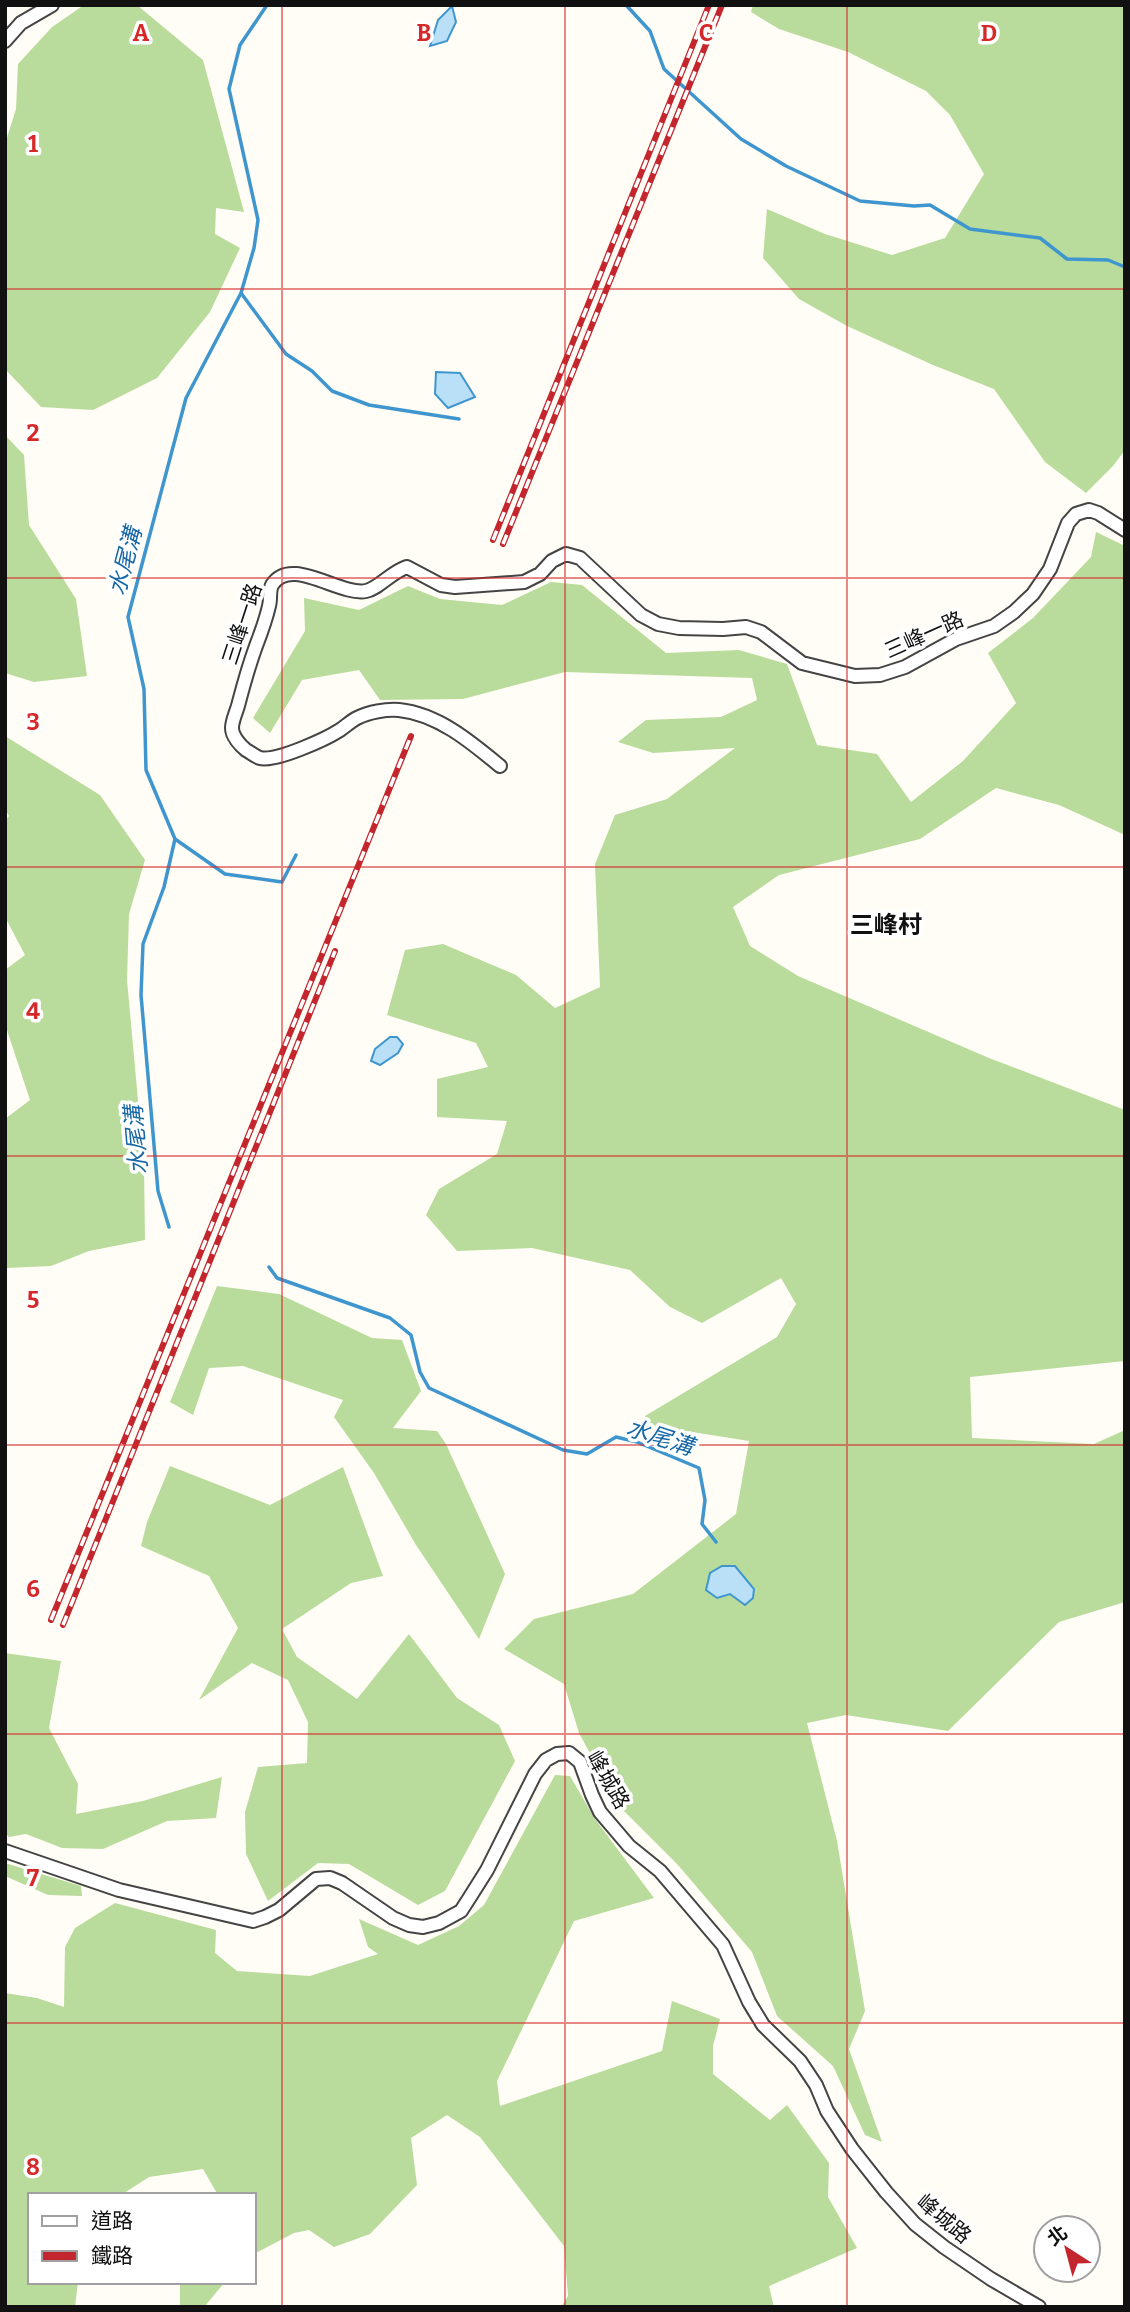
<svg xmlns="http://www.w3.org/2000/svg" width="1130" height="2312" viewBox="0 0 1130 2312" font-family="Bitter,'Noto Sans TC',serif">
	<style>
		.forest { fill: #b9dc9c }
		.water { fill: #b9e0f7; stroke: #3f96cf; stroke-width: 2 }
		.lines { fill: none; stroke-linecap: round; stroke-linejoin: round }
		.stream { stroke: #3f96cf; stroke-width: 3.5 }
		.minor-casing { stroke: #444; stroke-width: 16 }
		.minor { stroke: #fff; stroke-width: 12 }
		.rail-casing { stroke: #c4262e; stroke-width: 6 }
		.rail { stroke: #fff; stroke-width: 3.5; stroke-dasharray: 10; stroke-linecap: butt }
		.grid { fill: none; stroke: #d62828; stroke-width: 2; stroke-opacity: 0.55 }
		.labels { text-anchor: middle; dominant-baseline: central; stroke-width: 7; stroke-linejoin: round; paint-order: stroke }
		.street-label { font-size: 21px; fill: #111; stroke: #fff }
		.water-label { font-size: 23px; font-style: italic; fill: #1768a6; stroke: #fff }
		.quarter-label { font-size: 24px; font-weight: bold; fill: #111; stroke: #fff }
		.grid-label { font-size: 23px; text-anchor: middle; font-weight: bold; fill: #d62828; stroke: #fff; stroke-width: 7; stroke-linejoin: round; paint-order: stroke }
	</style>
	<rect width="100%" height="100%" fill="#fffdf5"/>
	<path class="forest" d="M 84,5 L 137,5 L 203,60 L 244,212 L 216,208 L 215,234 L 240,248 L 210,312 L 157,378 L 93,410 L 41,407 L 5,369 L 5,144 L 16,109 L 18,64 L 52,27 Z
		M 753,5 L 1125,5 L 1125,450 L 1113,466 L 1086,493 L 1045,462 L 994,389 L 933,365 L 847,326 L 799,299 L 763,258 L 767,209 L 825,234 L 892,255 L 945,238 L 984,174 L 950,115 L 926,91 L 848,52 L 779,29 L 751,12 Z
		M 5,435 L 24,455 L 29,525 L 76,599 L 87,676 L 34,682 L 5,673 Z
		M 1096,532 L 1125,546 L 1125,835 L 1059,805 L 996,788 L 920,839 L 779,875 L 733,907 L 750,946 L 798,976 L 989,1058 L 1125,1110 L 1125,1361 L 970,1377 L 972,1438 L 1094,1444 L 1125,1430 L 1125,1602 L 1059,1622 L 948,1731 L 846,1715 L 807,1723 L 837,1841 L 865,2011 L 849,2049 L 882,2142 L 865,2135 L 833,2066 L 777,2016 L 752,1952 L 678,1865 L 618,1805 L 579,1733 L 564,1684 L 504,1649 L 534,1619 L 633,1594 L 736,1514 L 749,1441 L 648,1425 L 645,1416 L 777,1337 L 796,1304 L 781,1278 L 702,1323 L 670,1307 L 630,1270 L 532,1248 L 457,1251 L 426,1215 L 439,1189 L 497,1154 L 507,1121 L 437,1117 L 437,1079 L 488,1067 L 476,1043 L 387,1015 L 405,950 L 443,944 L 516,975 L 555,1008 L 600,987 L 595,864 L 615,815 L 667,799 L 735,748 L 653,753 L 618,742 L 646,720 L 721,717 L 757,700 L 752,678 L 565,672 L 463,699 L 380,700 L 359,670 L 302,680 L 270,733 L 253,718 L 305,631 L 304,598 L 359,610 L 408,586 L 440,599 L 502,605 L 551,582 L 582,585 L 666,653 L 739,650 L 787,664 L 817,745 L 877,754 L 911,802 L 963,761 L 1016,703 L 988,653 L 1033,618 L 1091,557 Z
		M 5,736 L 100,795 L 145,860 L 129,914 L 127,980 L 144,1166 L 145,1240 L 89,1251 L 51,1266 L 5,1268 L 5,1119 L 30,1100 L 5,1024 L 5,970 L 25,955 L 5,917 L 5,821 L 9,816 L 5,809 Z
		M 217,1286 L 279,1294 L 372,1338 L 402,1340 L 421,1391 L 393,1428 L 437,1431 L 446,1444 L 505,1574 L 479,1639 L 416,1545 L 374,1473 L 334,1417 L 343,1400 L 243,1366 L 209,1368 L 193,1415 L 170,1402 Z
		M 170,1466 L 270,1505 L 343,1467 L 383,1576 L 351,1583 L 282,1629 L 297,1657 L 357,1699 L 409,1634 L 457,1698 L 499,1725 L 515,1761 L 445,1891 L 418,1905 L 349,1864 L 318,1863 L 268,1901 L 246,1854 L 245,1812 L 258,1767 L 307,1763 L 308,1722 L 288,1680 L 252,1663 L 199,1700 L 238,1628 L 209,1576 L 141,1546 L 147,1522 Z
		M 5,1653 L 61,1661 L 49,1728 L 78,1784 L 76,1814 L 143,1801 L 222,1777 L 216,1818 L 167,1821 L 103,1849 L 62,1848 L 26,1834 L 9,1837 L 5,1833 Z
		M 555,1775 L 570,1776 L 595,1819 L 654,1898 L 574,1921 L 497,2081 L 500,2106 L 662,2051 L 672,2001 L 720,2019 L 713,2046 L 713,2074 L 770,2120 L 787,2105 L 829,2163 L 828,2197 L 857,2248 L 769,2286 L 774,2307 L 561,2307 L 568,2296 L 564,2246 L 480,2137 L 447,2115 L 411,2138 L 417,2185 L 370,2234 L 334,2247 L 309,2230 L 294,2233 L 254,2254 L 254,2195 L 218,2195 L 203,2169 L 149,2177 L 121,2195 L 30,2195 L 30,2282 L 78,2282 L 75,2307 L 5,2307 L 5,1993 L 37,1998 L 64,2007 L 65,1947 L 75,1928 L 115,1903 L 216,1930 L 215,1953 L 237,1971 L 310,1976 L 378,1954 L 368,1947 L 359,1919 L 418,1945 L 459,1926 L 484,1905 Z
		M 5,1863 L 81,1886 L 82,1896 L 48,1895 L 5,1876 Z
		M 180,2282 L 225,2282 L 204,2307 L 180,2307 Z"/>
	<path class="water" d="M 452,6 L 456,22 L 447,41 L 430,46 L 438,20 Z
		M 436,372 L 460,373 L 475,397 L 448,408 L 435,394 Z
		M 390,1037 L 397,1037 L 403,1044 L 398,1053 L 380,1065 L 371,1061 L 375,1049 Z
		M 722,1566 L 735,1566 L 754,1589 L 753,1598 L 745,1605 L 730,1594 L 717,1598 L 706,1590 L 710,1573 Z"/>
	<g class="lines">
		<path class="stream" d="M 626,5 L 650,31 L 664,69 L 741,139 L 786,166 L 860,201 L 914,206 L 930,205 L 970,229 L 1040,238 L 1067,259 L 1108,260 L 1125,267
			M 241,293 L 286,354 L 312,371 L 332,391 L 369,405 L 459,419
			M 175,839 L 225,874 L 282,882 L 296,855
			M 169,1227 L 158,1191 L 141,995 L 143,944 L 164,887 L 175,839 L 146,770 L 144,689 L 128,617 L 186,398 L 241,293 L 254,248 L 258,220 L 229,89 L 240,45 L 267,5
			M 269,1267 L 277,1278 L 390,1318 L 411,1335 L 420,1372 L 429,1388 L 563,1450 L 587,1454 L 616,1437 L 637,1442 L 699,1468 L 705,1500 L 702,1524 L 716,1542"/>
		<defs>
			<path id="minor" d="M 5,41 L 21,23 L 52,5
				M 500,766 C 471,742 438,714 399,710 C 386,709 369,712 357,718 C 351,721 346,726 340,730 C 326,739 276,762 260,758 C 256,757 250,752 246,750 C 240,745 232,736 232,728 C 232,720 237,711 239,702 C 244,683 249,665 256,646 C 261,633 266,619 269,606 C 271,599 269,591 272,585 C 291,555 339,596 366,591 C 378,589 391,572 407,567 L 441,585 L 455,587 L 524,582 L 540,574 L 552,561 L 566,554 L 580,558 L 641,615 L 658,624 L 679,628 L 723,629 L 746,627 L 761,632 L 802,663 L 855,676 L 880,675 L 905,667 L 956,639 L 994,626 L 1014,612 L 1033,594 L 1050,569 L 1068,523 L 1076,514 L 1089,510 L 1098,513 L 1125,530
				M 5,1851 L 119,1890 L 253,1921 L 265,1917 L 279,1910 L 316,1879 L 330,1878 L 342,1883 L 393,1918 L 409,1925 L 423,1927 L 439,1923 L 461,1911 L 470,1897 L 487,1870 L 535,1774 L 546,1760 L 557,1754 L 569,1753 L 580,1762 L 592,1795 L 600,1812 L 629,1846 L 660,1871 L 723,1945 L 749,2002 L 763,2025 L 800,2061 L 816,2085 L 827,2111 L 852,2149 L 886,2192 L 915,2224 L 944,2247 L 991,2279 L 1039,2307"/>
		</defs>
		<use href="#minor" class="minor-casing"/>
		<use href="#minor" class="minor"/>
		<defs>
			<path id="rail" d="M 493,540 L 709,5
				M 503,544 L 722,5
				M 51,1620 L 411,736
				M 63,1625 L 335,951"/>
		</defs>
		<use href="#rail" class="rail-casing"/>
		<use href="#rail" class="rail"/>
	</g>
	<path class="grid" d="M 282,5 L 282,2307M 565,5 L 565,2307M 847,5 L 847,2307M 5,289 L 1125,289M 5,578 L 1125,578M 5,867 L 1125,867M 5,1156 L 1125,1156M 5,1445 L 1125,1445M 5,1734 L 1125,1734M 5,2023 L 1125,2023"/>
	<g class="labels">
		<g class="street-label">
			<text transform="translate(242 624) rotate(-72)">三峰一路</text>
			<text transform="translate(924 635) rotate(-24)">三峰一路</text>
			<text transform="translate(608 1780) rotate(60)">峰城路</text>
			<text transform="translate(944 2219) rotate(40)">峰城路</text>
		</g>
		<g class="water-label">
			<text transform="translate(125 561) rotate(-75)">水尾溝</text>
			<text transform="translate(136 1140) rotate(-95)">水尾溝</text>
			<text transform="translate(660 1437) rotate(18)">水尾溝</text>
		</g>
		<g class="quarter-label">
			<text x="886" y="925">三峰村</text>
		</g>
	</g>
	<g class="grid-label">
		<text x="141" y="41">A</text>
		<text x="424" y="41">B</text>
		<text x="706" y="41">C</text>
		<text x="989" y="41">D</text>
		<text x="33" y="152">1</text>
		<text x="33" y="441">2</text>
		<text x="33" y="730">3</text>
		<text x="33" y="1019">4</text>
		<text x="33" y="1308">5</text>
		<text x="33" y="1597">6</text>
		<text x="33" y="1886">7</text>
		<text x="33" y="2175">8</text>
	</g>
	<rect width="1130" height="2312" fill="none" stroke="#111111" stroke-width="14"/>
	<rect x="28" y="2193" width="228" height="91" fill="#ffffff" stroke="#a0a0a0" stroke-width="2"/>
	<rect x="42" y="2216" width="35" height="10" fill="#ffffff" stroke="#a0a0a0" stroke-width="2"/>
	<text x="91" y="2228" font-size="21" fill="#111111">道路</text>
	<rect x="42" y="2251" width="35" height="10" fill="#c4262e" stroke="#a0a0a0" stroke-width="2"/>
	<text x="91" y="2263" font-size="21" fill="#111111">鐵路</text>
	<g transform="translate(1067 2249) rotate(324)"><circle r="33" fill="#ffffff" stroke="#a0a0a0" stroke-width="2"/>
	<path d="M0-5L12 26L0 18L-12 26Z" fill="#c4262e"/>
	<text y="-10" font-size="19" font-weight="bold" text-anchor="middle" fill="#111111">北</text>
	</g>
</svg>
